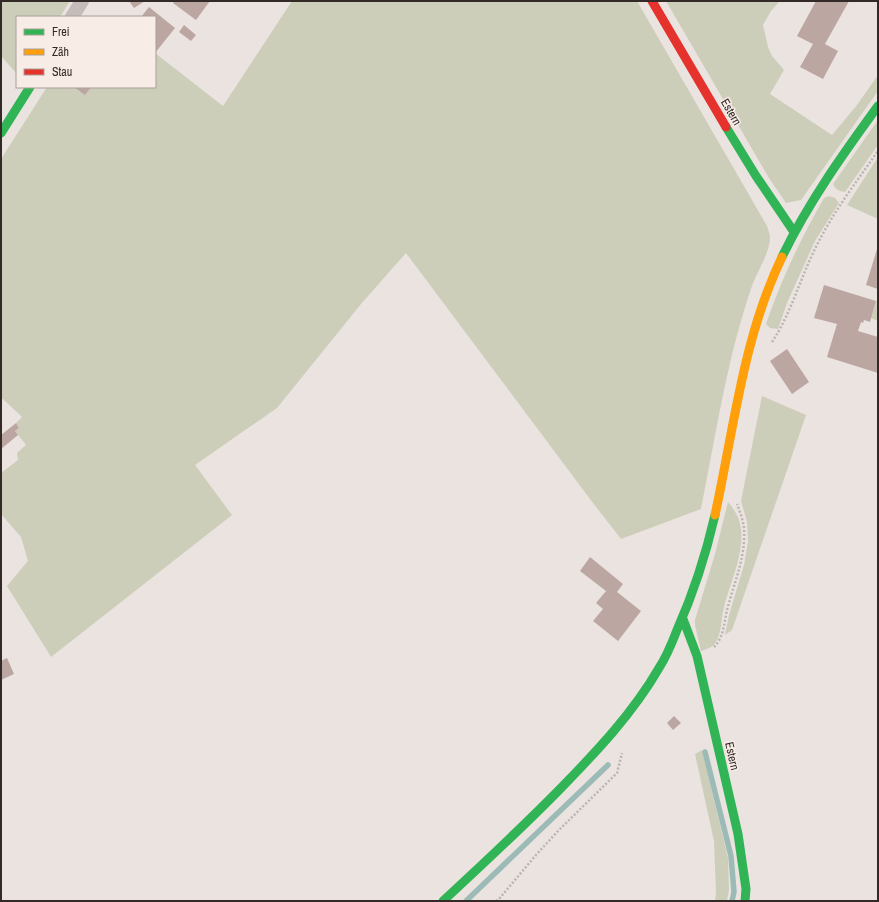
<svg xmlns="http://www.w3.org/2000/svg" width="879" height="902" viewBox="0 0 879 902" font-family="'Archivo Narrow',sans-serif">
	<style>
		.green { fill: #cdceba }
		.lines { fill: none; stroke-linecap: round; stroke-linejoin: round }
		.stream { stroke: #9cbbb6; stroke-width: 5.5 }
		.building { fill: #bca6a2 }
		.path { stroke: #bcb4b1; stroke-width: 2.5; stroke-dasharray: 2 2; stroke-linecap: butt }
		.street { stroke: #c3bcb8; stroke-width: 14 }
		.fast { stroke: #30b455; stroke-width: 9 }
		.slow { stroke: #ff9f0a; stroke-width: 9 }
		.jam { stroke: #e5322d; stroke-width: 9 }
		.labels { text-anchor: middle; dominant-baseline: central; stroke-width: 3; stroke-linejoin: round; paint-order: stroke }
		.street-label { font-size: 12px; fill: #332927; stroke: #f7ede6 }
	</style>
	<rect width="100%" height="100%" fill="#eae3df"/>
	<path class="green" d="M 1,1 L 70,1 L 60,17 L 17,17 L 17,74 L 1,56 Z
		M 292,1 L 637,1 L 767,226 C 768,229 770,234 770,238 C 770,252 757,272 752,286 C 727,358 716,434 701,509 L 621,539 L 593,503 L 406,253 L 361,304 L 277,408 L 195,465 L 232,515 L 51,657 L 7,586 L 28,561 L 21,537 L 1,514 L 1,473 L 18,460 L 17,453 L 26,445 L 15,431 L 19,428 L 16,423 L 22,417 L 3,399 L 1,400 L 1,159 L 47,87 L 155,87 L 155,53 L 223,106 Z
		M 666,1 L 780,1 L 771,11 L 763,25 L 768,47 L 772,56 L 784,70 L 770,94 L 832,135 L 857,105 L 878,75 L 878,91 L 801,200 L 786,203 L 769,178 Z
		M 878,120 L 878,145 L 845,192 C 839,191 836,190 833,184 Z
		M 878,157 L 878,219 L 847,205 Z
		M 829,196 L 835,198 L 839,203 L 815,241 L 787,303 L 778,329 L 770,328 L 766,324 C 781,280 801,238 824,198 Z
		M 878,296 L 878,321 L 871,318 Z
		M 762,396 L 806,415 L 732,630 L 725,635 L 729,615 L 744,565 L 748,541 L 747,522 L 741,501 Z
		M 728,502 C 735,510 740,519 741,529 C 744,555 730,583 724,607 C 721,618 722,632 716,642 C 712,648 707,649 701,651 L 695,625 L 695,620 L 715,554 Z
		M 702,750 L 728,858 L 729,890 L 727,901 L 715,901 L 716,893 L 714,841 L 695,754 Z"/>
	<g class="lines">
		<path class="stream" d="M 705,752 L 731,856 L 734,892 L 732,901
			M 466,901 L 608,765"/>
	</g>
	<path class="building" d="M 129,1 L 145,1 L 134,8 Z
		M 174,1 L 210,1 L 196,20 L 173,3 Z
		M 816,1 L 849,1 L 825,44 L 838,51 L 823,79 L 800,67 L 813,44 L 797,36 Z
		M 149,7 L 175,28 L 155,53 L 155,17 L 141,17 Z
		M 184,25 L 196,35 L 191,41 L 179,32 Z
		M 74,87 L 91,87 L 85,95 Z
		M 878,246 L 878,289 L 866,285 Z
		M 824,285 L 876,301 L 870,322 L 864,320 L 863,323 L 861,322 L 858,331 L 878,337 L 878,373 L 827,357 L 837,324 L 814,318 Z
		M 787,349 L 809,382 L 792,394 L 770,361 Z
		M 16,423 L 19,428 L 15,431 L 18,435 L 1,449 L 1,435 Z
		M 590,557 L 623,584 L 617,592 L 641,611 L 618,641 L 593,621 L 603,609 L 596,603 L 606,591 L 580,571 Z
		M 7,658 L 14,674 L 1,680 L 1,661 Z
		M 674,716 L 681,723 L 673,730 L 667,723 Z"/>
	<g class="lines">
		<path class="path" d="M 772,342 C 792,312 801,275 818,243 C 834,211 857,181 878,151
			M 714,647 C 724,637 724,623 727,610 C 734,583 746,557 744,528 C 743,520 740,512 737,504
			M 496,901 L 499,899 L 536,855 L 558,831 L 617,773 L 622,753"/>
		<path class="street" d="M 72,17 L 82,1"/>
		<path class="fast" d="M 726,127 L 756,176 L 794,232
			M 1,133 L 30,87
			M 782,257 C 808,203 843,154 878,106
			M 683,619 L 697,656 L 738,834 L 746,889 L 745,901
			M 443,901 C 483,864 523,827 561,788 C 597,751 633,713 659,668 C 667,656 672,643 677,630 C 694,592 706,554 715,515"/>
		<path class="slow" d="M 715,515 C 734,428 743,338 782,257"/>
		<path class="jam" d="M 652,1 L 726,127"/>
	</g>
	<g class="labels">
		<g class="street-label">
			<text transform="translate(731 112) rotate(60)">Estern</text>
			<text transform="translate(732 756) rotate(77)">Estern</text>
		</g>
	</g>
	<rect width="879" height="902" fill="none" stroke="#332927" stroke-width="4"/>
	<rect x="16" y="16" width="140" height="72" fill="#f7ede6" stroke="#a99f9a"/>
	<rect x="24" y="29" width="20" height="6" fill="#30b455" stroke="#a99f9a"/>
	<text x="52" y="36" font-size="12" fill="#332927">Frei</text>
	<rect x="24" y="49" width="20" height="6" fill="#ff9f0a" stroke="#a99f9a"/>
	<text x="52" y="56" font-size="12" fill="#332927">Zäh</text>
	<rect x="24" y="69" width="20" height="6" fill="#e5322d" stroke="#a99f9a"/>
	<text x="52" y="76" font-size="12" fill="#332927">Stau</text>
</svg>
